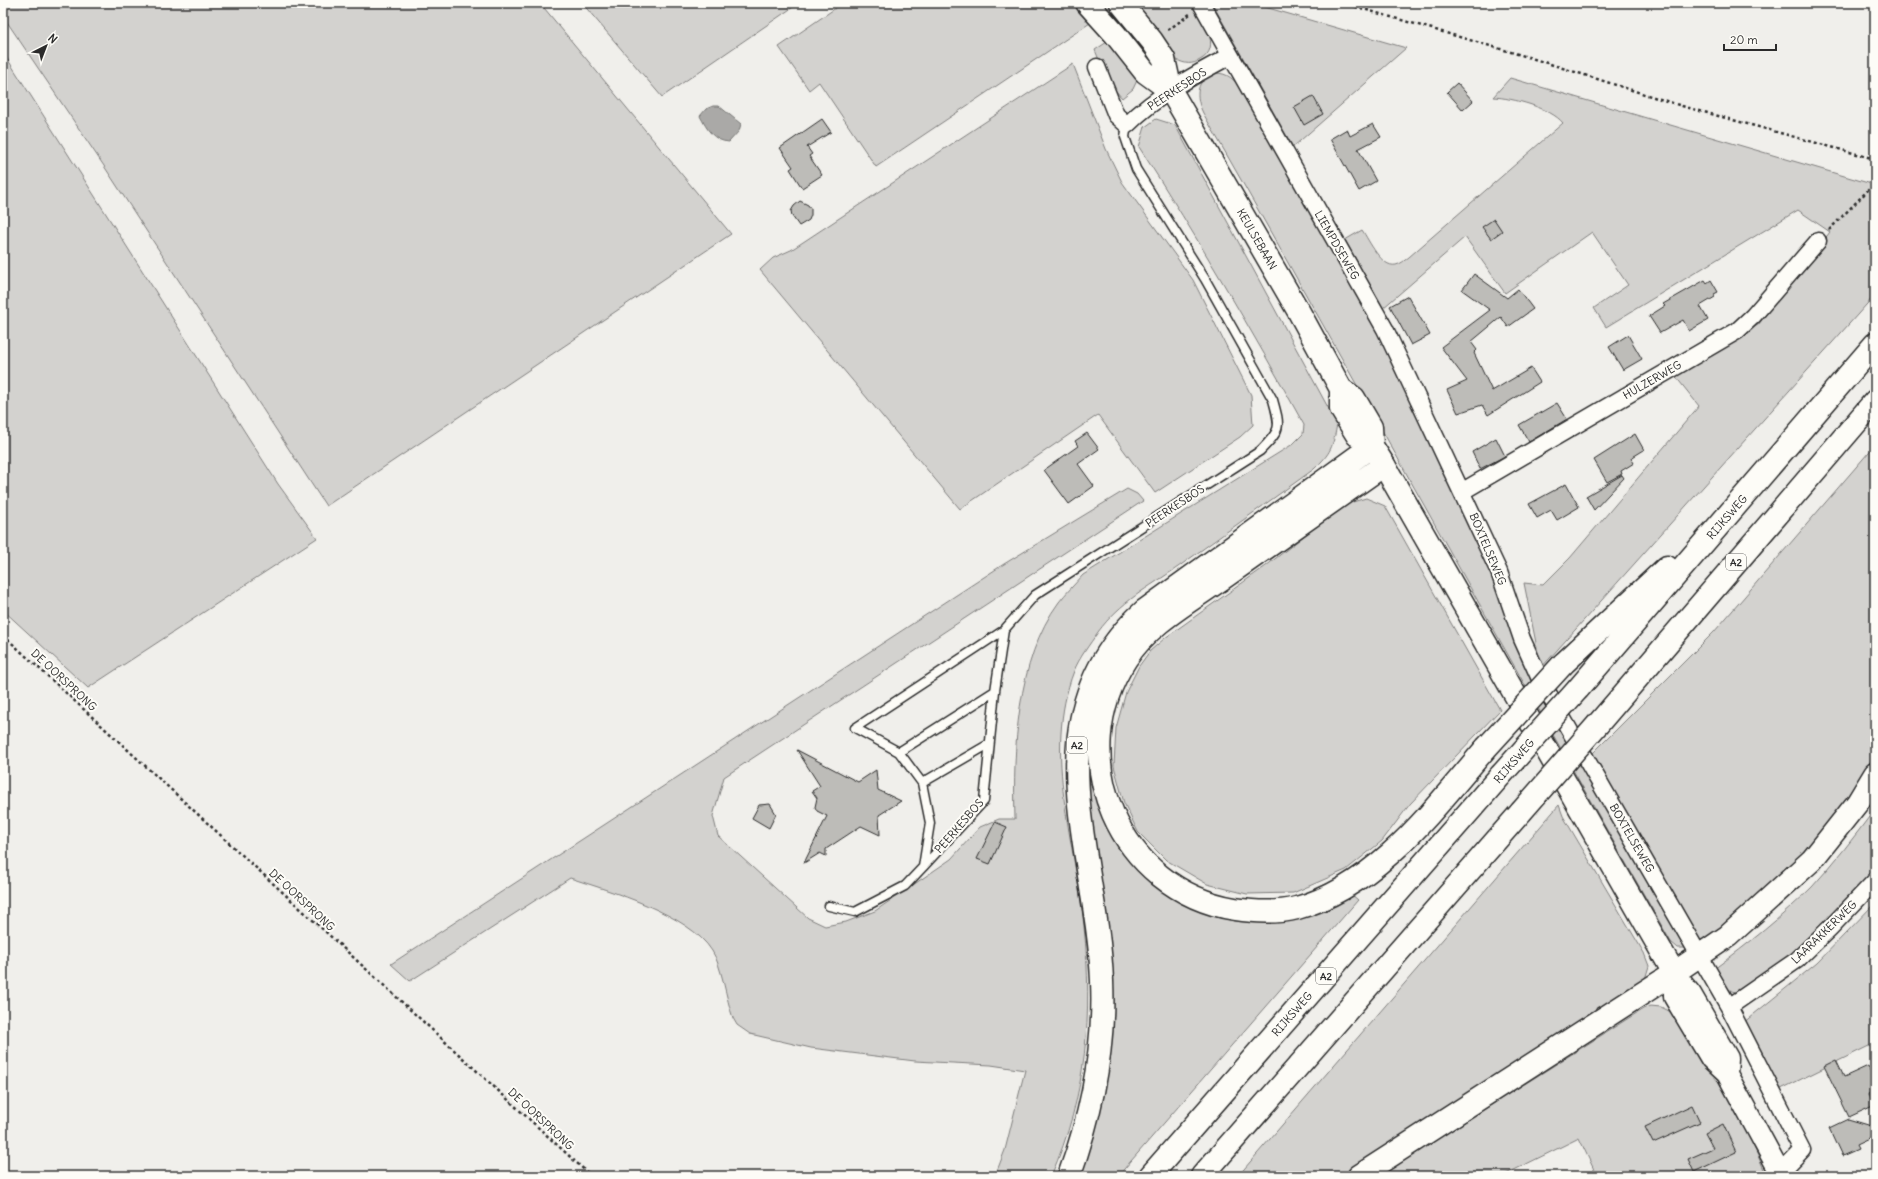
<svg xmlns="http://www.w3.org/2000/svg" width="1878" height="1179" viewBox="0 0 1878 1179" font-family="Delius,sans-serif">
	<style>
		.green { fill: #d3d2cf; stroke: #7f7e7d }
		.water { fill: #aaa9a7; stroke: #777775 }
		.building { fill: #bdbcb8; stroke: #2b2b2b }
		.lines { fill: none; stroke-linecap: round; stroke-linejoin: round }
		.service-casing { stroke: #2b2b2b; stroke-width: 11 }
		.minor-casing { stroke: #2b2b2b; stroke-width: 19 }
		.tertiary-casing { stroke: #2b2b2b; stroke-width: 23 }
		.secondary-casing { stroke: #2b2b2b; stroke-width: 25 }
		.motorway-casing { stroke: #2b2b2b; stroke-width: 25 }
		.path { stroke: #2b2b2b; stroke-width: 2.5; stroke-dasharray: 3 3; stroke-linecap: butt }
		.service { stroke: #fdfcf7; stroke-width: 8 }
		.minor { stroke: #fdfcf7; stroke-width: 16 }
		.tertiary { stroke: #fdfcf7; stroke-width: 20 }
		.secondary { stroke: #fdfcf7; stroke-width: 22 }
		.motorway { stroke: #fdfcf7; stroke-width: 22 }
		.motorway-bridge-casing { stroke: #2b2b2b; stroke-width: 25; stroke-linecap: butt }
		.motorway-bridge { stroke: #fdfcf7; stroke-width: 22 }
		.labels { text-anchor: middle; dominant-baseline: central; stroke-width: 4; stroke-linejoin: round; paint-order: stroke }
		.shield { fill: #fdfcf7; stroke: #6a6a68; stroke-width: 1 }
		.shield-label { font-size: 10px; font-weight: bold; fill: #2b2b2b }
		.street-label { font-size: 11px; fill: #2b2b2b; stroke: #fdfcf7 }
	</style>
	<rect width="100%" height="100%" fill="#f0efeb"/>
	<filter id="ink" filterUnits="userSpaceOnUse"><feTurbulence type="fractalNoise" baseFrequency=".025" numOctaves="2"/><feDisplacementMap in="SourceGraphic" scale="8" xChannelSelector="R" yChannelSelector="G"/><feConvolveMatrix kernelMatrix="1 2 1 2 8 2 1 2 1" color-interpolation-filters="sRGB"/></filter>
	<g filter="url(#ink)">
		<path class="green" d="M 3,3 L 540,3 L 731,234 L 326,506 L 104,166 L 3,16 Z
			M 582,3 L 799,3 L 662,97 Z
			M 843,3 L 1080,3 L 1096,19 L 876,167 L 819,82 L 809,90 L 779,47 Z
			M 1130,3 L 1193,3 C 1201,19 1224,47 1200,60 C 1192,65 1185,64 1177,60 Z
			M 1212,3 L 1251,3 L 1406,48 L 1293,147 Z
			M 1113,38 L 1140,74 L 1133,89 L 1122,98 L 1108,82 L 1095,50 Z
			M 3,52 L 278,484 L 317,538 L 88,688 L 3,610 Z
			M 1073,64 L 1106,149 L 1122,182 L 1193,280 L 1251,395 L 1253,425 L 1240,437 L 1155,493 L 1098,415 L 960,509 L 760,270 L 773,258 L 791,250 Z
			M 1215,73 C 1229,73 1234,80 1242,90 L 1371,318 L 1400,376 L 1493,574 L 1508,623 L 1688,948 L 1678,948 L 1671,942 L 1667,935 C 1510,662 1359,386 1203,113 C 1195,97 1195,79 1215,73 Z
			M 1510,78 L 1875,185 L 1875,295 L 1541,668 L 1524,583 L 1543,585 L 1570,558 L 1699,406 L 1672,372 L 1727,340 L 1758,325 L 1830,232 L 1798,210 L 1606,327 L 1594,308 L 1628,285 L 1592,232 L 1505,293 L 1465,237 L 1383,308 L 1345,240 L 1362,230 C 1369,240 1381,268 1396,265 C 1401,264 1405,260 1409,257 L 1563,123 C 1551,108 1513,98 1493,97 Z
			M 1156,119 L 1175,125 L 1337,424 C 1333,447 1331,453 1314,469 C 1269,502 1223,534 1178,567 C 1148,588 1121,601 1098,632 C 1090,644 1079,658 1074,671 C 1042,753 1076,844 1084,927 C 1093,1014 1087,1095 1051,1176 L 995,1176 L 1005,1150 L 1025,1070 L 991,1065 L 915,1061 L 811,1048 L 750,1034 L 737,1025 L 733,1018 C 726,999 722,966 712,951 C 689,914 610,891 570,878 L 410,981 L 391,964 L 1004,564 L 1127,489 L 1137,494 L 1143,501 L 724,777 L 713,816 L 718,836 L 808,918 L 825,926 L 846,922 L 875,911 L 951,859 L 980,827 L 999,819 L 1015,819 C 1013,751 1016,660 1059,602 C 1066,593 1075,584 1083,575 L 1293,444 L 1303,434 L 1304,425 C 1252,331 1198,238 1139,147 L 1145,127 Z
			M 1875,445 L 1875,754 C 1858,781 1840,809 1819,834 C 1784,875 1743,910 1700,943 L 1589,757 L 1714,632 Z
			M 1366,498 L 1385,506 L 1500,710 L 1410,804 L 1382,841 L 1346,870 L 1293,893 L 1247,894 L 1207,884 L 1166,860 L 1138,832 L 1124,803 L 1114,766 L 1116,728 L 1126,692 L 1139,666 L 1150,651 L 1165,638 L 1266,566 L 1343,505 Z
			M 1085,783 L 1092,784 C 1098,806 1105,827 1118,846 C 1152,892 1211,929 1270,921 C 1278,920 1287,916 1296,913 C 1314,907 1332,901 1351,894 L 1358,900 L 1118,1176 L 1076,1176 L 1101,1086 Z
			M 1559,805 L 1563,816 L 1644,953 L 1649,966 L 1645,979 L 1348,1176 L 1238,1176 Z
			M 1875,809 L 1875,873 L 1803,948 L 1742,994 C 1725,991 1722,983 1714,969 C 1748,944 1782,917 1812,887 C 1835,862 1855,836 1875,809 Z
			M 1875,903 L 1875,1043 L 1779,1090 L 1743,1023 L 1817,963 Z
			M 1650,1006 L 1661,1007 L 1673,1013 L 1715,1074 L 1744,1125 L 1767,1176 L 1597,1176 L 1579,1138 L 1502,1176 L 1372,1176 L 1444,1135 L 1643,1009 Z"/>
		<path class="water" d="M 713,106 L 719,106 L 741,124 L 739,131 L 729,142 C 713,141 707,129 700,116 L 706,109 Z"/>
		<path class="building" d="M 1457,83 L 1473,101 L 1463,110 L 1447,92 Z
			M 1313,96 L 1323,114 L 1304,125 L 1294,107 Z
			M 822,119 L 831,132 L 807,147 L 812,154 L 809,156 L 822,175 L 802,188 L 790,169 L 793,167 L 780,148 Z
			M 1373,124 L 1381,137 L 1358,149 L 1376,181 L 1359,191 L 1330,139 L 1347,129 L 1350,136 Z
			M 800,201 L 808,205 L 811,209 L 811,215 L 809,220 L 799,226 L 792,216 L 791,211 L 794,206 Z
			M 1494,219 L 1502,231 L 1491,239 L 1482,227 Z
			M 1474,274 L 1507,298 L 1518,289 L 1533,309 L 1508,327 L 1501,317 L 1471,342 L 1477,350 L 1474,353 L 1492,391 L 1531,368 L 1540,382 L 1488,415 L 1482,405 L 1458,413 L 1447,390 L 1467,381 L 1441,347 L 1490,310 L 1462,290 Z
			M 1705,280 L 1707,283 L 1711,280 L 1718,292 L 1714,294 L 1715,297 L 1700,306 L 1708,320 L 1689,331 L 1683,320 L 1660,333 L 1649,316 L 1665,306 L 1663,304 Z
			M 1408,296 L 1430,335 L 1411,345 L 1390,306 Z
			M 1628,335 L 1642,359 L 1623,370 L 1609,347 Z
			M 1557,403 L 1567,419 L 1529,442 L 1519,425 Z
			M 1087,433 L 1099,449 L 1078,464 L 1094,486 L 1069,504 L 1044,470 L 1078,446 L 1075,441 Z
			M 1635,434 L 1644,450 L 1631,458 L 1634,463 L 1621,471 L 1622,474 L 1607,482 L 1594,460 Z
			M 1496,438 L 1505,456 L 1480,469 L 1472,452 Z
			M 1622,475 L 1624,478 L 1594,510 L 1586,496 Z
			M 1566,484 L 1579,507 L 1557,520 L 1551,510 L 1537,518 L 1529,504 Z
			M 797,750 L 858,782 L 876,770 L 878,790 L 901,801 L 879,815 L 880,835 L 861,826 L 826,849 L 826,856 L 820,853 L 804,863 L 827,816 L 817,811 L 815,807 L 817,798 L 812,791 L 820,786 Z
			M 770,804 L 776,814 L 769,828 L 752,818 L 759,805 Z
			M 995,822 L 1007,827 L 990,864 L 977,859 Z
			M 1836,1060 L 1844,1077 L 1868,1066 L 1875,1081 L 1875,1091 L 1869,1094 L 1875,1105 L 1849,1117 L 1824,1066 Z
			M 1692,1105 L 1700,1122 L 1653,1143 L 1645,1127 Z
			M 1848,1119 L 1875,1127 L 1875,1136 L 1856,1145 L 1858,1149 L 1842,1156 L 1829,1128 Z
			M 1723,1124 L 1736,1152 L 1694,1172 L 1688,1159 L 1713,1148 L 1705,1133 Z"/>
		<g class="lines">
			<defs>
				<path id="service" d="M 899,752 L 995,691
					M 922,783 L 989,744
					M 923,867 L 984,801 L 995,691 L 1004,630 L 1035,595 L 1260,451 C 1281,430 1281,428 1273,400 L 1205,279 L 1136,169 L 1125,137 L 1127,125
					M 829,906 L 855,912 L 905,886 L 923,867 L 930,823 L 922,783 L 899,752 L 855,728 L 1004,630"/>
				<path id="minor" d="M 1201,3 L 1385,329 L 1499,572 L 1522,639 L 1540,679 L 1729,1007 L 1802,1150 L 1780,1173
					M 1097,67 L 1116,115 L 1127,125 C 1156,96 1194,75 1230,56
					M 1463,491 L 1737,331 L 1753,316 L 1818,241
					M 1729,1007 L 1797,960 L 1830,928 L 1875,881"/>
				<path id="tertiary" d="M 1674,973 L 1674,997 L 1711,1059 L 1727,1074 L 1782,1176
					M 1674,973 L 1691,994 L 1728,1058 L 1727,1074"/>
				<path id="secondary" d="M 1087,3 L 1115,34 L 1145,72 L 1171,91
					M 1121,3 L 1152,41 L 1164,59 L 1171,91 L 1299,312 L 1341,389 L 1354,398 L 1371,427 L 1372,446
					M 1341,389 L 1341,409 L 1357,435 L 1372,446 L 1384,465 L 1674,973"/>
				<path id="motorway" d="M 1384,465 C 1331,502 1279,539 1226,576 C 1191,601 1149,623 1126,659 C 1062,757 1119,890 1235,909 C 1255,912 1278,913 1297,908 C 1378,886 1434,808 1486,748
					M 1563,664 L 1667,567
					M 1578,689 L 1875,344
					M 1598,724 L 1875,401
					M 1069,1176 C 1092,1113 1105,1048 1102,981 C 1097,850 1028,715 1144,611 L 1372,446
					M 1150,1176 L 1501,775
					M 1202,1176 L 1521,812
					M 1359,1176 L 1674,973 L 1728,936 L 1812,860 L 1858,802 L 1875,774"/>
			</defs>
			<use href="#service" class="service-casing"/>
			<use href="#minor" class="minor-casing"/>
			<use href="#tertiary" class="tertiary-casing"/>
			<use href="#secondary" class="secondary-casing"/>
			<use href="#motorway" class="motorway-casing"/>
			<path class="path" d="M 1343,3 L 1528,57 L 1682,106 L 1875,159
				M 1168,30 L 1190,14
				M 1829,230 L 1875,183
				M 3,635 L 591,1176"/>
			<use href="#service" class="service"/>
			<use href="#minor" class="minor"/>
			<use href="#tertiary" class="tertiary"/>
			<use href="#secondary" class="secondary"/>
			<use href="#motorway" class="motorway"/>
			<defs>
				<path id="motorway-bridge" d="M 1486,748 L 1563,664
					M 1501,775 L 1578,689
					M 1521,812 L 1598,724"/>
			</defs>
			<use href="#motorway-bridge" class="motorway-bridge-casing"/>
			<use href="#motorway-bridge" class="motorway-bridge"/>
		</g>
	</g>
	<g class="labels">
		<g class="shield">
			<rect x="1726" y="554" width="20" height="16" rx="3"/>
			<rect x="1067" y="737" width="20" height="16" rx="3"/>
			<rect x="1316" y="968" width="20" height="16" rx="3"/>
		</g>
		<g class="shield-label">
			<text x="1736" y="562">A2</text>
			<text x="1077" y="745">A2</text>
			<text x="1326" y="976">A2</text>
		</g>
		<g class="street-label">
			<text transform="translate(1177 89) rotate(-33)">PEERKESBOS</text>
			<text transform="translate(1257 239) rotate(60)">KEULSEBAAN</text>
			<text transform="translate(1337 245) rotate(60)">LIEMPDSEWEG</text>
			<text transform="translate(1652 380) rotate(-30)">HULZERWEG</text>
			<text transform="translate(1175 506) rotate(-33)">PEERKESBOS</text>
			<text transform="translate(1727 517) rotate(-49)">RIJKSWEG</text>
			<text transform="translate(1488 549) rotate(67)">BOXTELSEWEG</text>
			<text transform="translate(64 680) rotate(43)">DE OORSPRONG</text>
			<text transform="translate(1514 761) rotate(-49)">RIJKSWEG</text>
			<text transform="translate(959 826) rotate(-49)">PEERKESBOS</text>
			<text transform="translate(1632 838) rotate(60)">BOXTELSEWEG</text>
			<text transform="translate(302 900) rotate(43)">DE OORSPRONG</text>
			<text transform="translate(1824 932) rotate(-44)">LAARAKKERWEG</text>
			<text transform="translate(1292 1014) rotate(-49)">RIJKSWEG</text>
			<text transform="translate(541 1119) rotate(43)">DE OORSPRONG</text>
		</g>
	</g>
	<rect width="1878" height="1179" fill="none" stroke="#fdfcf7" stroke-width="16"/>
	<rect x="8" y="8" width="1862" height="1163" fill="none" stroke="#2b2b2b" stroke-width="1.5" filter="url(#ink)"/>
	<g transform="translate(46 46) rotate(42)" stroke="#fdfcf7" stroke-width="3" paint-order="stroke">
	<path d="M0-3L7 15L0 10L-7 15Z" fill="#2b2b2b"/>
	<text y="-6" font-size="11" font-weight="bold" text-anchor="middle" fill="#2b2b2b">N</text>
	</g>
	<path d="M1724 44v6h52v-6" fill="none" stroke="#2b2b2b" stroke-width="2"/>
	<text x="1730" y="44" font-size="12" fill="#2b2b2b" stroke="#fdfcf7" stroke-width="3" paint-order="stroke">20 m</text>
</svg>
